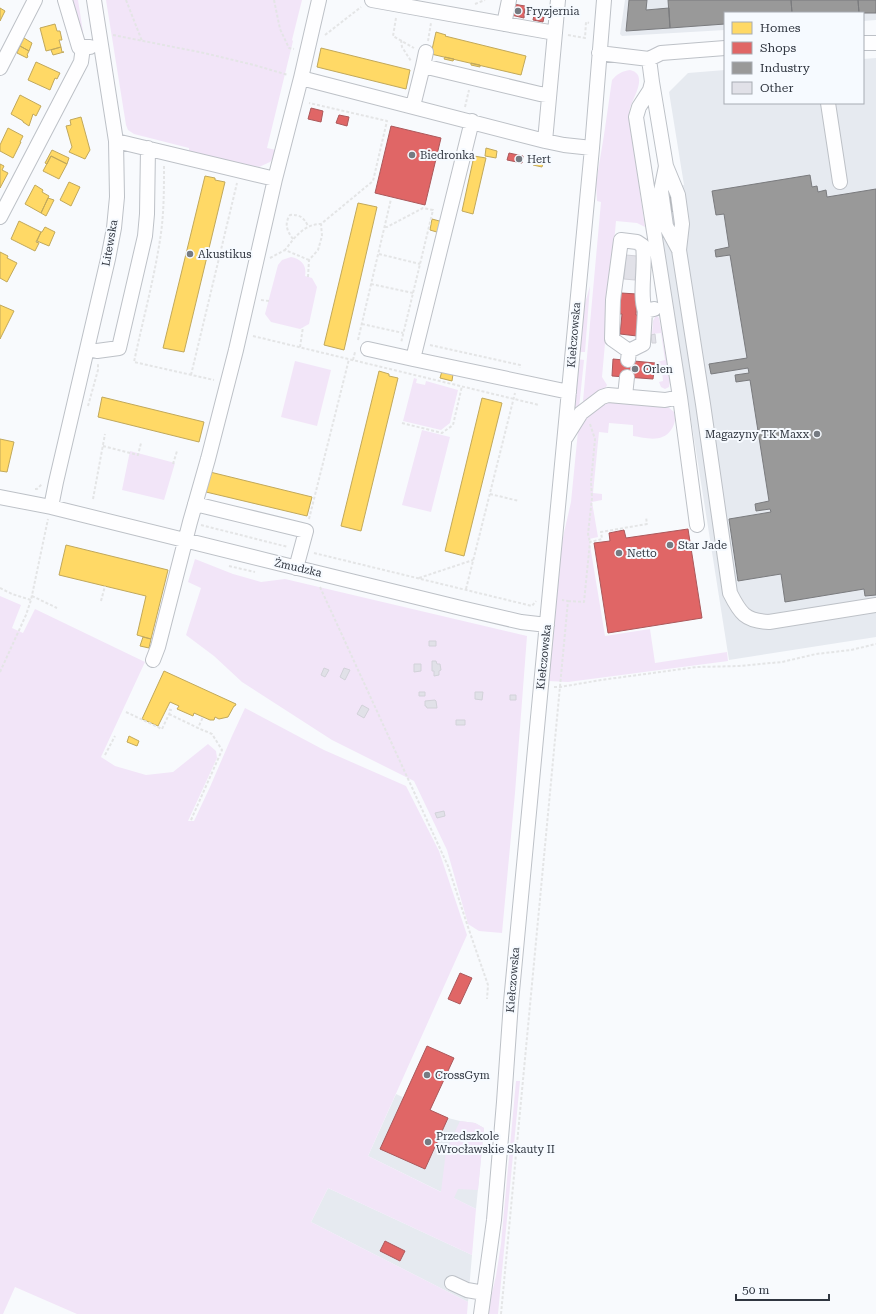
<svg xmlns="http://www.w3.org/2000/svg" width="876" height="1314" viewBox="0 0 876 1314" font-family="'Roboto Serif',serif">
	<style>
		.built { fill: #e6eaf0 }
		.green { fill: #f2e5f8 }
		.homes { fill: #ffd966; stroke: #c1a85b }
		.shops { fill: #e06666; stroke: #ab585b }
		.industry { fill: #999; stroke: #7a7b7e }
		.building { fill: #e1e1e8; stroke: #d2d2d9 }
		.lines { fill: none; stroke-linecap: round; stroke-linejoin: round }
		.minor-casing { stroke: #bdc1c7; stroke-width: 16 }
		.path { stroke: #e4e5e6; stroke-width: 2; stroke-dasharray: 3 2; stroke-linecap: butt }
		.minor { stroke: #fefeff; stroke-width: 14 }
		.poi-dot { fill: #767b82; stroke: #f6faff; stroke-width: 1.5 }
		.labels { text-anchor: middle; dominant-baseline: central; stroke-width: 4; stroke-linejoin: round; paint-order: stroke }
		.poi-label { font-size: 11px; fill: #303640; stroke: #f6faff; text-anchor: start }
		.street-label { font-size: 11px; fill: #303640; stroke: #f6faff }
	</style>
	<rect width="100%" height="100%" fill="#f8fafd"/>
	<path class="built" d="M 625,0 L 876,0 L 876,20 L 863,21 L 863,13 L 725,13 L 725,30 L 622,36 L 620,34 Z
		M 876,58 L 876,637 L 729,660 L 655,191 L 684,185 L 669,92 L 688,73 L 725,70 L 725,103 L 863,103 L 863,59 Z
		M 396,1094 L 448,1118 L 460,1121 L 475,1123 L 484,1128 L 476,1209 L 368,1156 Z
		M 328,1188 L 472,1255 L 468,1302 L 311,1222 Z"/>
	<path class="green" d="M 69,0 L 78,0 L 83,32 L 82,33 L 75,26 Z
		M 106,0 L 302,0 L 292,40 L 293,41 L 267,148 L 276,150 L 275,156 L 270,162 L 259,167 L 189,153 L 189,148 L 134,134 L 128,130 L 126,125 Z
		M 630,70 C 649,74 633,98 630,108 C 629,113 629,118 630,124 L 645,227 L 637,223 L 616,221 L 602,377 L 607,385 L 606,387 L 585,403 L 583,401 L 601,202 L 597,201 L 596,183 L 604,135 L 612,80 C 617,74 622,71 630,70 Z
		M 291,257 C 302,259 307,266 305,276 L 312,278 L 317,287 L 309,324 L 300,329 L 271,322 L 265,314 L 278,265 L 282,260 Z
		M 590,286 L 585,352 L 579,352 L 583,310 Z
		M 656,315 L 659,318 L 670,380 L 669,387 L 665,389 L 661,387 L 659,382 L 663,381 L 662,371 L 658,372 L 657,362 L 665,360 L 661,333 L 652,334 L 653,321 Z
		M 578,359 L 584,360 L 579,408 L 574,413 Z
		M 295,361 L 331,370 L 317,426 L 281,417 Z
		M 414,378 L 417,379 L 416,383 L 425,385 L 426,381 L 458,390 L 450,423 L 441,430 L 403,421 Z
		M 621,401 L 667,406 L 674,412 C 676,419 675,424 671,430 C 662,443 646,438 633,436 L 633,425 L 609,423 L 608,433 L 599,432 L 593,493 L 602,494 L 602,500 L 592,502 L 598,537 L 589,539 L 605,636 L 650,629 L 655,663 L 727,652 L 728,661 L 568,682 L 548,681 L 561,546 L 571,502 L 578,431 C 581,421 595,408 605,404 C 610,402 616,402 621,401 Z
		M 422,430 L 450,437 L 431,512 L 402,505 Z
		M 130,451 L 175,463 L 164,500 L 122,490 Z
		M 195,559 L 233,574 L 261,582 L 285,579 L 527,636 L 515,793 L 502,933 L 479,931 L 468,924 L 447,850 L 414,781 L 332,740 L 242,682 L 214,656 L 186,635 L 201,588 L 188,582 Z
		M 0,596 L 21,605 L 12,628 L 23,633 L 35,609 L 145,662 L 101,757 L 115,766 L 146,775 L 173,772 L 208,744 L 216,751 L 217,758 L 188,821 L 194,821 L 210,787 L 232,736 L 245,708 L 324,750 L 406,786 L 439,851 L 467,935 L 368,1156 L 441,1192 L 446,1151 L 460,1121 L 475,1123 L 484,1128 L 478,1190 L 458,1189 L 454,1198 L 476,1209 L 472,1255 L 328,1188 L 311,1222 L 468,1302 L 467,1314 L 77,1314 L 15,1287 L 3,1314 L 0,1314 Z
		M 516,1081 L 520,1081 L 498,1314 L 487,1314 L 496,1276 L 501,1244 Z"/>
	<path class="homes" d="M 0,8 L 5,11 L 0,21 Z
		M 55,24 L 57,31 L 60,31 L 62,40 L 59,40 L 61,47 L 46,51 L 40,28 Z
		M 436,32 L 446,35 L 445,36 L 526,56 L 521,75 L 431,54 Z
		M 24,38 L 32,43 L 29,51 L 20,46 Z
		M 20,46 L 29,51 L 27,55 L 28,56 L 27,58 L 17,53 Z
		M 61,47 L 62,52 L 64,52 L 53,55 L 51,50 Z
		M 321,48 L 410,70 L 406,89 L 317,67 Z
		M 445,57 L 454,59 L 453,61 L 444,59 Z
		M 36,62 L 60,73 L 57,79 L 55,78 L 50,90 L 28,80 Z
		M 471,63 L 480,65 L 480,67 L 471,65 Z
		M 20,95 L 41,106 L 36,116 L 33,114 L 29,126 L 23,122 L 23,121 L 11,114 Z
		M 81,117 L 90,150 L 85,159 L 69,152 L 72,147 L 66,126 L 71,125 L 70,120 Z
		M 8,128 L 23,136 L 20,142 L 21,142 L 13,158 L 0,151 L 0,145 Z
		M 486,148 L 497,151 L 496,158 L 485,156 Z
		M 52,150 L 69,158 L 67,164 L 51,156 L 47,164 L 45,163 Z
		M 51,156 L 67,164 L 59,179 L 43,171 Z
		M 474,156 L 486,158 L 473,214 L 462,211 Z
		M 535,157 L 544,159 L 542,167 L 533,165 Z
		M 0,164 L 4,166 L 2,170 L 8,173 L 0,188 Z
		M 205,176 L 215,178 L 215,180 L 225,182 L 184,352 L 163,348 Z
		M 69,182 L 80,187 L 71,206 L 60,200 Z
		M 35,185 L 43,190 L 42,192 L 49,196 L 41,213 L 25,204 Z
		M 48,198 L 54,200 L 46,216 L 41,213 Z
		M 358,203 L 377,207 L 344,350 L 324,345 Z
		M 432,219 L 443,222 L 440,233 L 430,230 Z
		M 19,221 L 41,232 L 36,242 L 39,243 L 35,251 L 11,239 Z
		M 45,227 L 55,232 L 49,246 L 37,241 L 41,232 L 42,232 Z
		M 0,252 L 8,256 L 7,258 L 17,263 L 7,282 L 0,278 Z
		M 0,305 L 14,311 L 0,339 Z
		M 379,371 L 389,374 L 389,376 L 398,378 L 361,531 L 341,526 Z
		M 442,371 L 453,374 L 452,381 L 440,378 Z
		M 102,397 L 204,422 L 199,442 L 98,417 Z
		M 482,398 L 502,403 L 464,556 L 445,551 Z
		M 0,439 L 14,442 L 7,472 L 0,471 Z
		M 210,472 L 312,497 L 307,516 L 206,492 Z
		M 66,545 L 168,570 L 151,639 L 137,635 L 146,596 L 59,575 Z
		M 143,637 L 151,639 L 149,648 L 140,646 Z
		M 164,671 L 236,704 L 235,706 L 234,706 L 228,717 L 219,719 L 215,717 L 214,720 L 210,720 L 194,713 L 193,716 L 177,709 L 179,706 L 170,702 L 158,726 L 142,719 Z
		M 129,736 L 139,741 L 137,746 L 127,742 Z"/>
	<path class="shops" d="M 513,4 L 525,6 L 524,18 L 511,15 Z
		M 534,15 L 544,17 L 543,22 L 533,20 Z
		M 311,108 L 323,111 L 321,122 L 308,119 Z
		M 339,115 L 349,117 L 347,126 L 336,123 Z
		M 391,126 L 441,138 L 425,205 L 375,193 Z
		M 509,153 L 523,156 L 522,163 L 507,160 Z
		M 621,293 L 637,294 L 636,315 L 639,315 L 637,336 L 620,334 L 622,314 L 618,314 Z
		M 613,359 L 655,363 L 653,379 L 612,376 Z
		M 688,529 L 702,618 L 608,633 L 594,543 L 610,541 L 609,533 L 624,530 L 626,538 Z
		M 460,973 L 472,978 L 460,1004 L 448,999 Z
		M 427,1046 L 454,1058 L 430,1110 L 448,1118 L 425,1169 L 380,1149 Z
		M 385,1241 L 405,1251 L 400,1261 L 380,1251 Z"/>
	<path class="industry" d="M 629,0 L 647,0 L 646,10 L 669,8 L 670,28 L 626,31 Z
		M 668,0 L 791,0 L 792,13 L 725,13 L 725,24 L 670,28 Z
		M 791,0 L 858,0 L 859,13 L 792,13 Z
		M 858,0 L 876,0 L 876,13 L 859,13 Z
		M 810,175 L 812,187 L 817,186 L 818,192 L 826,190 L 827,197 L 876,189 L 876,595 L 865,596 L 864,589 L 785,602 L 781,574 L 738,581 L 729,519 L 771,512 L 770,509 L 756,511 L 755,504 L 769,501 L 750,380 L 736,382 L 735,375 L 749,373 L 748,368 L 711,374 L 709,364 L 747,358 L 730,255 L 716,257 L 715,250 L 729,247 L 724,214 L 716,215 L 712,191 Z
		M 667,195 L 673,195 L 675,211 L 670,212 Z"/>
	<path class="building" d="M 626,255 L 637,256 L 635,280 L 624,279 Z
		M 655,334 L 656,343 L 652,343 L 651,335 Z
		M 429,641 L 436,641 L 436,646 L 429,646 Z
		M 432,661 L 436,661 L 437,664 L 440,664 L 441,670 L 439,671 L 439,675 L 434,676 L 434,671 L 432,671 Z
		M 414,664 L 421,664 L 421,671 L 414,672 Z
		M 324,668 L 329,670 L 325,677 L 321,675 Z
		M 344,668 L 350,670 L 345,680 L 340,677 Z
		M 419,692 L 425,692 L 425,696 L 419,696 Z
		M 475,692 L 483,692 L 482,700 L 475,699 Z
		M 510,695 L 516,695 L 516,700 L 510,700 Z
		M 435,700 L 436,701 L 437,708 L 427,708 L 426,706 L 425,706 L 425,701 Z
		M 362,705 L 369,709 L 364,718 L 357,714 Z
		M 456,720 L 465,720 L 465,725 L 456,725 Z
		M 444,811 L 445,816 L 437,818 L 435,813 Z"/>
	<g class="lines">
		<defs>
			<path id="minor" d="M 65,0 L 79,47 L 90,47
				M 94,0 L 116,141 L 117,197 L 114,228 L 108,259 L 56,482 L 51,507 L 269,561 L 461,608 L 521,622 L 547,625
				M 372,0 L 555,33
				M 504,24 L 509,0
				M 863,43 L 876,43
				M 599,53 L 649,59 L 661,53 L 725,48
				M 649,59 L 652,82 L 650,90 L 639,107 L 636,117 L 680,397 L 697,525
				M 423,66 L 426,52
				M 0,68 L 35,0
				M 301,78 L 319,0
				M 652,82 L 666,166 L 678,195 L 682,224 L 679,250 L 703,404 L 730,593 C 740,613 745,621 769,622 L 876,605
				M 828,103 L 840,182
				M 413,106 L 423,66 L 540,94 L 549,95
				M 472,121 L 413,359 L 569,392
				M 116,141 L 275,179 L 301,78 L 545,141 L 564,145 L 592,148
				M 545,141 L 558,0
				M 666,166 L 661,191 L 666,226 L 679,250
				M 0,217 L 81,62 L 83,47
				M 88,349 L 97,351 L 119,348 L 145,236 L 147,214 L 148,148
				M 368,349 L 413,359
				M 629,351 L 612,339 L 613,300 L 621,240 L 637,242 L 643,246 C 646,266 639,295 645,311
				M 628,360 L 629,351 L 643,344 L 645,311 L 654,309
				M 625,396 L 627,377
				M 566,437 L 581,413 L 602,397 L 608,395 L 665,400 L 680,397
				M 0,497 L 51,507
				M 195,504 L 306,531 L 296,568
				M 153,660 L 158,647 L 190,522 L 208,459 L 236,350 L 275,179
				M 452,1283 L 467,1290 L 484,1293
				M 481,1314 L 494,1220 L 504,1102 L 511,1002 L 592,148 L 604,0"/>
		</defs>
		<use href="#minor" class="minor-casing"/>
		<path class="path" d="M 126,0 L 142,41
			M 274,0 L 280,29 L 289,48 L 294,49
			M 475,4 L 485,0
			M 396,18 L 393,36 L 414,48
			M 113,35 L 204,53 L 254,65 L 288,75
			M 325,35 L 361,7
			M 568,35 L 585,38 L 586,22 L 589,23
			M 401,40 L 402,47 L 411,61
			M 428,41 L 431,23
			M 465,107 L 469,90
			M 164,166 C 164,188 164,211 161,233 C 155,276 143,319 134,362 L 214,380
			M 385,227 L 387,227 L 423,208 L 433,210 L 401,343
			M 293,239 C 287,231 284,224 290,215 C 300,214 304,218 308,226
			M 379,254 L 420,264
			M 270,258 L 285,250
			M 309,260 L 285,250 C 295,237 304,224 321,224
			M 308,277 L 309,260 L 318,250 L 322,236 L 321,224 L 373,181 L 387,121 L 309,103
			M 371,284 L 413,293
			M 261,300 L 269,301
			M 362,324 L 403,333
			M 253,336 L 539,405
			M 358,340 L 391,199
			M 430,345 L 520,365 L 520,368
			M 300,347 L 303,327
			M 353,360 L 355,352
			M 191,375 L 237,183
			M 88,406 L 98,370 L 98,364
			M 402,423 L 442,433 L 453,425 L 462,386
			M 590,424 L 595,439 L 591,482 L 592,498 L 588,534 L 590,542
			M 103,446 L 138,455 L 141,443
			M 173,464 L 177,451
			M 35,489 L 37,489 L 42,484
			M 490,494 L 519,501
			M 93,499 L 105,434
			M 309,519 L 349,359
			M 201,525 L 288,547
			M 314,553 L 532,606 L 536,601
			M 229,566 L 255,572
			M 419,578 L 473,560
			M 320,587 L 448,866 L 468,927 L 488,985 L 487,999
			M 0,588 L 12,594 L 31,600
			M 466,589 L 515,393
			M 32,596 L 57,608
			M 101,601 L 105,586
			M 568,601 L 584,602 L 590,542 L 602,539 L 601,532 L 647,524 L 646,517
			M 0,672 L 26,615 L 31,600 L 48,519
			M 554,687 L 560,687 L 601,680 L 697,667 L 739,666 L 782,662 L 816,654 L 851,650 L 876,644
			M 126,712 L 162,729 L 171,710 L 167,709
			M 169,714 L 198,728 L 203,717
			M 105,755 L 115,736
			M 191,820 L 222,750 L 212,734 L 198,728
			M 501,1314 L 568,601 L 562,600"/>
		<use href="#minor" class="minor"/>
	</g>
	<g class="poi-dot">
		<circle cx="518" cy="11" r="4"/>
		<circle cx="412" cy="155" r="4"/>
		<circle cx="519" cy="159" r="4"/>
		<circle cx="190" cy="254" r="4"/>
		<circle cx="635" cy="369" r="4"/>
		<circle cx="817" cy="434" r="4"/>
		<circle cx="670" cy="545" r="4"/>
		<circle cx="619" cy="553" r="4"/>
		<circle cx="427" cy="1075" r="4"/>
		<circle cx="428" cy="1142" r="4"/>
	</g>
	<g class="labels">
		<g class="poi-label">
			<text x="526" y="11">Fryzjernia</text>
			<text x="420" y="155">Biedronka</text>
			<text x="527" y="159">Hert</text>
			<text x="198" y="254">Akustikus</text>
			<text x="643" y="369">Orlen</text>
			<text x="809" y="434" text-anchor="end">Magazyny TK Maxx</text>
			<text x="678" y="545">Star Jade</text>
			<text x="627" y="553">Netto</text>
			<text x="435" y="1075">CrossGym</text>
			<text x="436" y="1136">Przedszkole<tspan x="436" dy="13">Wrocławskie Skauty II</tspan></text>
		</g>
		<g class="street-label">
			<text transform="translate(110 243) rotate(-80)">Litewska</text>
			<text transform="translate(574 335) rotate(-85)">Kiełczowska</text>
			<text transform="translate(298 568) rotate(13)">Żmudzka</text>
			<text transform="translate(544 657) rotate(-84)">Kiełczowska</text>
			<text transform="translate(513 980) rotate(-85)">Kiełczowska</text>
		</g>
	</g>
	<rect x="724" y="12" width="140" height="92" fill="#f6faff" stroke="#a7acb3"/>
	<rect x="732" y="22" width="20" height="12" fill="#ffd966" stroke="#a7acb3"/>
	<text x="760" y="32" font-size="12" fill="#303640">Homes</text>
	<rect x="732" y="42" width="20" height="12" fill="#e06666" stroke="#a7acb3"/>
	<text x="760" y="52" font-size="12" fill="#303640">Shops</text>
	<rect x="732" y="62" width="20" height="12" fill="#999999" stroke="#a7acb3"/>
	<text x="760" y="72" font-size="12" fill="#303640">Industry</text>
	<rect x="732" y="82" width="20" height="12" fill="#e1e1e8" stroke="#a7acb3"/>
	<text x="760" y="92" font-size="12" fill="#303640">Other</text>
	<path d="M736 1294v6h93v-6" fill="none" stroke="#303640" stroke-width="2"/>
	<text x="742" y="1294" font-size="12" fill="#303640" stroke="#f6faff" stroke-width="3" paint-order="stroke">50 m</text>
</svg>
